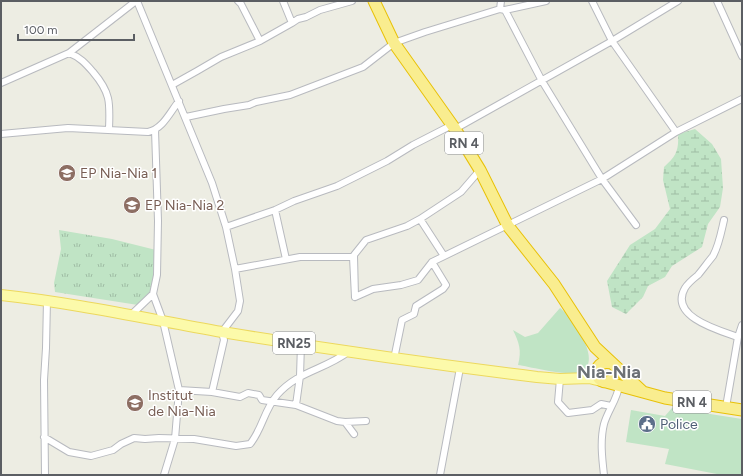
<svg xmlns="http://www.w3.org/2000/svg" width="743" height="476" viewBox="0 0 743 476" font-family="Figtree,sans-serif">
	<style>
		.grass { fill: url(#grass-tufts) }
		.wetland { fill: url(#wetland-marsh) }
		.green { fill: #c0e4c5 }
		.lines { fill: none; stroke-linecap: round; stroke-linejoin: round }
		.street-casing { stroke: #b8babf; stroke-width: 8 }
		.primary-casing { stroke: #ecd85e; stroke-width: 12 }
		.highway-casing { stroke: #e8c108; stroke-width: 13 }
		.street { stroke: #fff; stroke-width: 6 }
		.primary { stroke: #fcfaaa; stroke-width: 10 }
		.highway { stroke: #f9ed8f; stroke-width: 11 }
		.labels { text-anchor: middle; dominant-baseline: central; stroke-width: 3; stroke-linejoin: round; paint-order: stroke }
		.shield { fill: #fff; stroke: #8c8e92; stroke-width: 1 }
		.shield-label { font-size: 13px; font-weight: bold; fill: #5b5e63 }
		.education-label { font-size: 14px; fill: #785e54; stroke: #fff; text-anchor: start }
		.service-label { font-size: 14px; fill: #4e5e75; stroke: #fff; text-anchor: start }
		.district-label { font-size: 18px; font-weight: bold; fill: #6c7075; stroke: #fff }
	</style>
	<defs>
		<pattern id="grass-tufts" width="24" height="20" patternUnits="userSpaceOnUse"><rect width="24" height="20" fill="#c0e4c5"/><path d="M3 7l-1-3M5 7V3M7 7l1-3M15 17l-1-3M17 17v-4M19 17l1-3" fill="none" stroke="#9fbca4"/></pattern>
		<pattern id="wetland-marsh" width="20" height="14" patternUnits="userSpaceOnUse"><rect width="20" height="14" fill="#c0e4c5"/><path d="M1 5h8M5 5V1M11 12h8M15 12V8" fill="none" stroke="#9fbca4"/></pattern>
	</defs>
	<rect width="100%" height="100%" fill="#edede3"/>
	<path class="grass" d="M 59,230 L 112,239 L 156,250 L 152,293 L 138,305 L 55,292 L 54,283 L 61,249 Z"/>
	<path class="wetland" d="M 695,129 L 712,144 L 721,159 L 723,188 L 720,207 L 708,224 L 702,247 L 672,266 L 665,277 L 648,286 L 643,297 L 626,314 L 612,307 L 607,281 L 630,245 L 655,229 L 670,209 L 663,180 L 664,167 C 676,156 679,151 678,134 Z"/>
	<path class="green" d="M 560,308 C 571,316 604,361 581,372 C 570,377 531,367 518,365 C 522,350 519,343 513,330 L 525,337 L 538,333 Z
		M 672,408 L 742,419 L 742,475 L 722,475 L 665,464 L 669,449 L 626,442 L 631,410 L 665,416 Z"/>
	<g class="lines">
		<defs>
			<path id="street" d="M 137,1 L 212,183 L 226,227 L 235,269 L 240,301 L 238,311 L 222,332 L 224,340 L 212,392
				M 238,1 L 241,4 L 260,41
				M 283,1 L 292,23
				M 501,1 L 500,9 L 505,10 L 542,81 L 602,179 L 636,225
				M 592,1 L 612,41 L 676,132
				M 717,1 L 742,56
				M 505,10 L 546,1
				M 69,53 C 80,57 86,64 93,72 C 111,93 110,103 109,129
				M 1,83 L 69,53 L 136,1
				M 172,85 L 197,71 L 221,57 L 260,41 L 292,23 L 298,19 L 306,17 L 320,10 L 352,1
				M 186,117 L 224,109 L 249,105 L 256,102 L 290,95 L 363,67 L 394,43 L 425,32 L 500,9
				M 455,129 L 612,41 L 678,1
				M 155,130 L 158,221 L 157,275 L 153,294 L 163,321 L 179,390 L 175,439 L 164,475
				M 1,134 L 68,128 L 148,132 C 163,129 170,112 179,101
				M 275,210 L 286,259
				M 420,219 L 444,256
				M 724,220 C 721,233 719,245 713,256 C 708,262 703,269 698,275 C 693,279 688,283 685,288 C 668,317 721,331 738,337
				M 226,227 L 275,210 L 294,201 L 337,186 L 387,161 L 413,145 L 452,125
				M 235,269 L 300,257 L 353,257 L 355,297 L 354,255 L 366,240 L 407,226 L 420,219 L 461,192 L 480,170
				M 355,297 L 373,289 L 401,285 L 418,280 L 432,262 L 602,179 L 676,132 L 742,99
				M 131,315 L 153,294
				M 394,359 L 402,320 L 414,314 L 416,306 L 443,289 L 446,285 L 432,262
				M 560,379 L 558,402 L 568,413 L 592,410 L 601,404 L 611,406
				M 179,390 L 212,392 L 240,397 L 248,393 L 259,395 L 262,400 L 296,405 L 300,376 L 301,344
				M 296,405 L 337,421 L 345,422 L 354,434
				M 726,407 L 738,337 L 742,325
				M 345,422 L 366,421
				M 44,437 L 69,452 L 91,456 L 113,450 L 121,444 L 134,438 L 145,439 L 159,438 L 194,439 L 236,446 L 250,444 C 262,430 264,410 277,395 C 298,371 324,370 348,352
				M 45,475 L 44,380 L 46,348 L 47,300
				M 440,475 L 460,368
				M 604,475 C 602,458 600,440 604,424 C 608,410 617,400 619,386"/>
			<path id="primary" d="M 1,295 C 75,303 148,319 222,332 C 327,349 431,364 537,377 L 560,379 L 589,378 L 601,381"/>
			<path id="highway" d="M 374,1 L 394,43 L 455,129 L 480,170 L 508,226 L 554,284 L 595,347 L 643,392
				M 611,363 C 590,358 595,390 612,380
				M 606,382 L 665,398 L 742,410"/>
		</defs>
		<use href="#street" class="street-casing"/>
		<use href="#primary" class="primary-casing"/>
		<use href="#highway" class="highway-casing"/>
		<use href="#street" class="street"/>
		<use href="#primary" class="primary"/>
		<use href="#highway" class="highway"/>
	</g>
	<defs>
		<symbol id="school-disc" viewBox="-11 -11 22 22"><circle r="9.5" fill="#8d6e63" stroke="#fff"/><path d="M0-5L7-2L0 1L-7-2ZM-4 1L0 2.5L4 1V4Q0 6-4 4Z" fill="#fff"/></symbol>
		<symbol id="civic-disc" viewBox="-11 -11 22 22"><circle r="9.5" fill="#5c6f8a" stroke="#fff"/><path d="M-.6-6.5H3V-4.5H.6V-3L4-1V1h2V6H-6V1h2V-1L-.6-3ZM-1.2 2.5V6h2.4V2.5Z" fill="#fff"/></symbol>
	</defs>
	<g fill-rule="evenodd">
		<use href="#school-disc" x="57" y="163" width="20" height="20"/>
		<use href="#school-disc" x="122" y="195" width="20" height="20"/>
		<use href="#school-disc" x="125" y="393" width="20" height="20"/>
		<use href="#civic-disc" x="637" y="414" width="20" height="20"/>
	</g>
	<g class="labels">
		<g class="shield">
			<rect x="445" y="132" width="38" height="22" rx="3"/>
			<rect x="273" y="332" width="42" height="22" rx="3"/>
			<rect x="673" y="391" width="38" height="22" rx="3"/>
		</g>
		<g class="shield-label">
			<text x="464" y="143">RN 4</text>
			<text x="294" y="343">RN25</text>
			<text x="692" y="402">RN 4</text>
		</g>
		<g class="education-label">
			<text x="80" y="173">EP Nia-Nia 1</text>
			<text x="145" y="205">EP Nia-Nia 2</text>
			<text x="148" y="395">Institut<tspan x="148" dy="16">de Nia-Nia</tspan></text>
		</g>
		<g class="service-label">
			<text x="660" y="424">Police</text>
		</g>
		<g class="district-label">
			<text x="609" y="372">Nia-Nia</text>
		</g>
	</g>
	<rect width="743" height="476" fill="none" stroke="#5b5e63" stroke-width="4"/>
	<path d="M18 34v6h116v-6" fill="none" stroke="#5b5e63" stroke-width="2"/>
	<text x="24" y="34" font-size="12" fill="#5b5e63" stroke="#ffffff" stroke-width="3" paint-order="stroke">100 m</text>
</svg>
